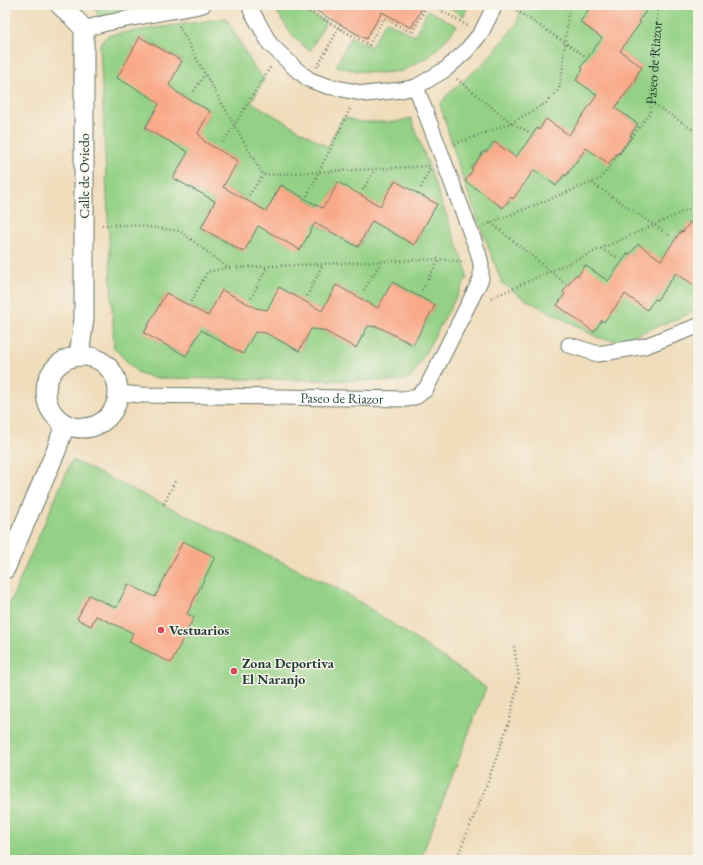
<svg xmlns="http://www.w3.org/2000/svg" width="703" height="865" viewBox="0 0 703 865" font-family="'EB Garamond',serif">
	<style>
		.green { fill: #94d186; stroke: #5a875d; fill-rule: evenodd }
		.building { fill: #f9a988 }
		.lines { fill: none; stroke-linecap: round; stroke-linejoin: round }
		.minor-casing { stroke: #687564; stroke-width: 17 }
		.tertiary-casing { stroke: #687564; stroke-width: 21 }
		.path { stroke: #687564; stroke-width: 2.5; stroke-dasharray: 1 3; stroke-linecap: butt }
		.minor { stroke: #fff; stroke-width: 15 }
		.tertiary { stroke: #fff; stroke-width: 19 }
		.poi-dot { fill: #d1495b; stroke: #f7f3e8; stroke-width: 1.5 }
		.labels { text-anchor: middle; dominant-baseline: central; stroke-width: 3; stroke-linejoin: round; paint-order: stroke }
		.street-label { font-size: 14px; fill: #1f3d34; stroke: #f7f3e8 }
		.poi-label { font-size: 14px; font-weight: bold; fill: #1f3d34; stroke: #f7f3e8; text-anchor: start }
	</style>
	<rect width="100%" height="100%" fill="#f7f3e8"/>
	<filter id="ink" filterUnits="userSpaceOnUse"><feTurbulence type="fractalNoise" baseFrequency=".025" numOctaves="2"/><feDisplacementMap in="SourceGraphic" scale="8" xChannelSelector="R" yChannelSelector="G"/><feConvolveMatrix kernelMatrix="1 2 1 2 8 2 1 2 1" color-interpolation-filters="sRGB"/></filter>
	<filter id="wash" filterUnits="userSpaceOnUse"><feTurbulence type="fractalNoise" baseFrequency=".012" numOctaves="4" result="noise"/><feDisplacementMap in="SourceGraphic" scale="16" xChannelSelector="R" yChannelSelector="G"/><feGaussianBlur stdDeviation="0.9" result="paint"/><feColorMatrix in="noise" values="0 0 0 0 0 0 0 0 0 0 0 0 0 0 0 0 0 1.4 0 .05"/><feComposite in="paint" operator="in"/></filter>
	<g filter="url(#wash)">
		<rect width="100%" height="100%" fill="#f0ddbc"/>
		<path class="green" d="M 95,5 L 156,5 L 98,17 Z
			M 275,5 L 310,5 L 306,12 L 326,22 L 310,51 L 293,37 L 276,10 Z
			M 445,5 L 468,5 L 464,16 Z
			M 522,5 L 589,5 L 586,10 L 588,12 L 580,22 L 593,32 L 610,32 L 576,79 L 589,89 L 605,89 L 566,144 L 560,129 L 546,119 L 539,130 L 536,129 L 524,146 L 513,166 L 507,151 L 494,142 L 486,152 L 484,151 L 471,169 L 473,170 L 490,199 L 503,208 L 511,197 L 513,198 L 537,161 L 543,176 L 556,186 L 564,175 L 566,176 L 579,159 L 590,139 L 609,163 L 617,153 L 619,154 L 632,136 L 630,135 L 638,124 L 624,114 L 608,114 L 622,95 L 624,97 L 636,79 L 635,78 L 642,67 L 628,57 L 613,57 L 640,22 L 639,21 L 640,5 L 694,5 L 698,6 L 698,228 L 690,222 L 683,232 L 681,231 L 668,249 L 669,250 L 657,268 L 651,253 L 638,244 L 630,254 L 628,253 L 616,270 L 604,290 L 585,266 L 578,276 L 576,275 L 563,292 L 565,294 L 557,305 L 594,331 L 602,320 L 604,322 L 617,304 L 628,285 L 657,300 L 669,282 L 680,264 L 698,288 L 698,310 L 621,341 L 599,338 L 525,299 L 502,283 L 461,174 L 440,104 L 448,94 L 486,61 L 517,23 Z
			M 428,10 L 457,26 L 446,40 L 430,56 L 402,71 L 381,73 L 357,71 L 336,66 L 351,37 L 371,47 L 386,21 L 414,36 Z
			M 226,18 L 255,69 L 265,79 L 251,102 L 328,147 L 343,117 L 360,122 L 396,122 L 411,118 L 466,269 L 467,278 L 411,378 L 399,381 L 153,378 L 137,372 L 114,348 L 100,44 L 108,35 ZM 140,37 L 182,60 L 174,75 L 160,83 L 210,111 L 202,125 L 188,133 L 238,161 L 230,175 L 216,183 L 274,215 L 273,199 L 281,185 L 323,208 L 338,202 L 330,197 L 338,183 L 388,211 L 387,195 L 395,181 L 436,204 L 414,245 L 365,217 L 366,233 L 358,247 L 307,219 L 250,221 L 243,252 L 201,228 L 209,213 L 224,206 L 173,178 L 181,163 L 196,156 L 145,128 L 153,113 L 168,106 L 132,51 ZM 392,282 L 435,305 L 412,345 L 363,318 L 364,334 L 356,348 L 306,321 L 307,337 L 299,351 L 250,324 L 243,353 L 193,326 L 194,342 L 186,356 L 144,333 L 152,318 L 160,323 L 158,307 L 166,293 L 216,320 L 273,318 L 279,288 L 330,315 L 336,303 L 328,299 L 336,285 L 378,308 L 392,301 L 385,296 Z
			M 72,460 L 346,593 L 438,654 L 486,688 L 420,860 L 5,860 L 5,614 Z"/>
		<g id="blocks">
			<path class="building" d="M 306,5 L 424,5 L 411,28 L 382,12 L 366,39 Z
				M 592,5 L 650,5 L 639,21 L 641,22 L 620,51 L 642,67 L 635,78 L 636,79 L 615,108 L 638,124 L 630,135 L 632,136 L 619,154 L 617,153 L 609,164 L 586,148 L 566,176 L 564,175 L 556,186 L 534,170 L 513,199 L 511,197 L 503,208 L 465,181 L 473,170 L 471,169 L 484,151 L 486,152 L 494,142 L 516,157 L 537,128 L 539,130 L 546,119 L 569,135 L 597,95 L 576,80 L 583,69 L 581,67 L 602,38 L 580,22 Z
				M 140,37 L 182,61 L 169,85 L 178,93 L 210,111 L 198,133 L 205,142 L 238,161 L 223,187 L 266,211 L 281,185 L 322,208 L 330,198 L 338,182 L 380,206 L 395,181 L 437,204 L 414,245 L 372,221 L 358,247 L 315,223 L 300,250 L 258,226 L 244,252 L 201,228 L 215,201 L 173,178 L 188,152 L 145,128 L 159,104 L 149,96 L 117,78 Z
				M 690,222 L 698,228 L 698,288 L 676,273 L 657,300 L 655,299 L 647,310 L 625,294 L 604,322 L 602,320 L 594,332 L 557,305 L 565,294 L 563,292 L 576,274 L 578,276 L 585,265 L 608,281 L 628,253 L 630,254 L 638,244 L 661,260 L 681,231 L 683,232 Z
				M 392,282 L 435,305 L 413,345 L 379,327 L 368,326 L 356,348 L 323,330 L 311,329 L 299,351 L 266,333 L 255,332 L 243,354 L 201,330 L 186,356 L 144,333 L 166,293 L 208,316 L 222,290 L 256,308 L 267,310 L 279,287 L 322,311 L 336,285 L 378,308 Z
				M 183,541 L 215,557 L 187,614 L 194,617 L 171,663 L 129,642 L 133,633 L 96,616 L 91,626 L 77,619 L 89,595 L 116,608 L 128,584 L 155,597 Z"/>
		</g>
	</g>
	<g filter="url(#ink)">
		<use href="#blocks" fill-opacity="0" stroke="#687564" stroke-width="1"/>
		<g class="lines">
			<defs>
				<g id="minor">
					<path d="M 250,5 L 251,10 L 270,44 L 298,71 L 310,80 L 327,86 L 366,94 L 401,90 L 416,87 L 446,69 L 466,51 L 481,33 L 495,5"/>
					<path d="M 84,29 C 122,17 163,14 203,5"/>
					<path d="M 569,345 L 598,354 L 645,346 L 698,326"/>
					<path id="s2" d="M 118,393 L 142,395 L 407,399 L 417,396 L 426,389 L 481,279 L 481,264 L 478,252 L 416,87"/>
				</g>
				<path id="tertiary" d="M 60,5 L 72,16 L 84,29 L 84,319 L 79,355
					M46 392a36 36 0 1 1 72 0a36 36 0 1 1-72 0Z
					M 5,569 L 56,451 L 65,424"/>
			</defs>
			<use href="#minor" class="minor-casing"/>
			<use href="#tertiary" class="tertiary-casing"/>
			<g class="path">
				<path d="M 313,5 L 309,11 L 369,45 L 384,18 L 412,33 L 427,5"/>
				<path d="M 432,5 L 468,26"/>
				<path d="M 510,6 L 585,56"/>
				<path d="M 179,26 L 205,74 L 263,175 L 429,166"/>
				<path d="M 317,67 L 339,28"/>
				<path d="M 457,79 L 511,123 L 529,132"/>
				<path d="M 194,91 L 205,74"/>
				<path d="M 651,102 L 698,133"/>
				<path d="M 223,143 L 271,66"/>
				<path d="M 455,144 L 511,123 L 546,103 L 559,89 L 562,73 L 569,5"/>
				<path d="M 592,183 L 670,236"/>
				<path d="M 421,188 L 430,168"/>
				<path d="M 363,190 L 375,169"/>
				<path d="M 249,195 L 263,175"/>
				<path d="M 307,196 L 351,107"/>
				<path d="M 491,223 L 566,284"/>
				<path d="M 102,225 L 134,225 L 180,231 L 228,268 L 439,259 L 465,262"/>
				<path id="s1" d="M 485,225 L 600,179 L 650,113 L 658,5"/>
				<path d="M 601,249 L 619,258"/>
				<path d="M 364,290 L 381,262"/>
				<path d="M 422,290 L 439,260"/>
				<path d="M 307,296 L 323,264"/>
				<path d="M 251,298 L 267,267"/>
				<path d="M 491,298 L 698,205"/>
				<path d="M 191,302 L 207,272 L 227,268"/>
				<path d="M 164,504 L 176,479"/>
				<path d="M 456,860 L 487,784 L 510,719 L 519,678 L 514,646"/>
			</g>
			<use href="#minor" class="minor"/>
			<use href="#tertiary" class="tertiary"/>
		</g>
	</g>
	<g class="poi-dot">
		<circle cx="161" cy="630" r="4"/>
		<circle cx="234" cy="671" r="4"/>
	</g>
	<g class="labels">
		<g class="street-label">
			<text stroke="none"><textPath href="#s1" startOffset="257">Paseo de Riazor</textPath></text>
			<text transform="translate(84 176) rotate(-90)">Calle de Oviedo</text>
			<text stroke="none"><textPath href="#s2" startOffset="224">Paseo de Riazor</textPath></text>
		</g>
		<g class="poi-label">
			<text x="169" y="630">Vestuarios</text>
			<text x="242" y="663">Zona Deportiva<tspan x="242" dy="16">El Naranjo</tspan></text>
		</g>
	</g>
	<rect width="703" height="865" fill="none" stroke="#f7f3e8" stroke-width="20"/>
</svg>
